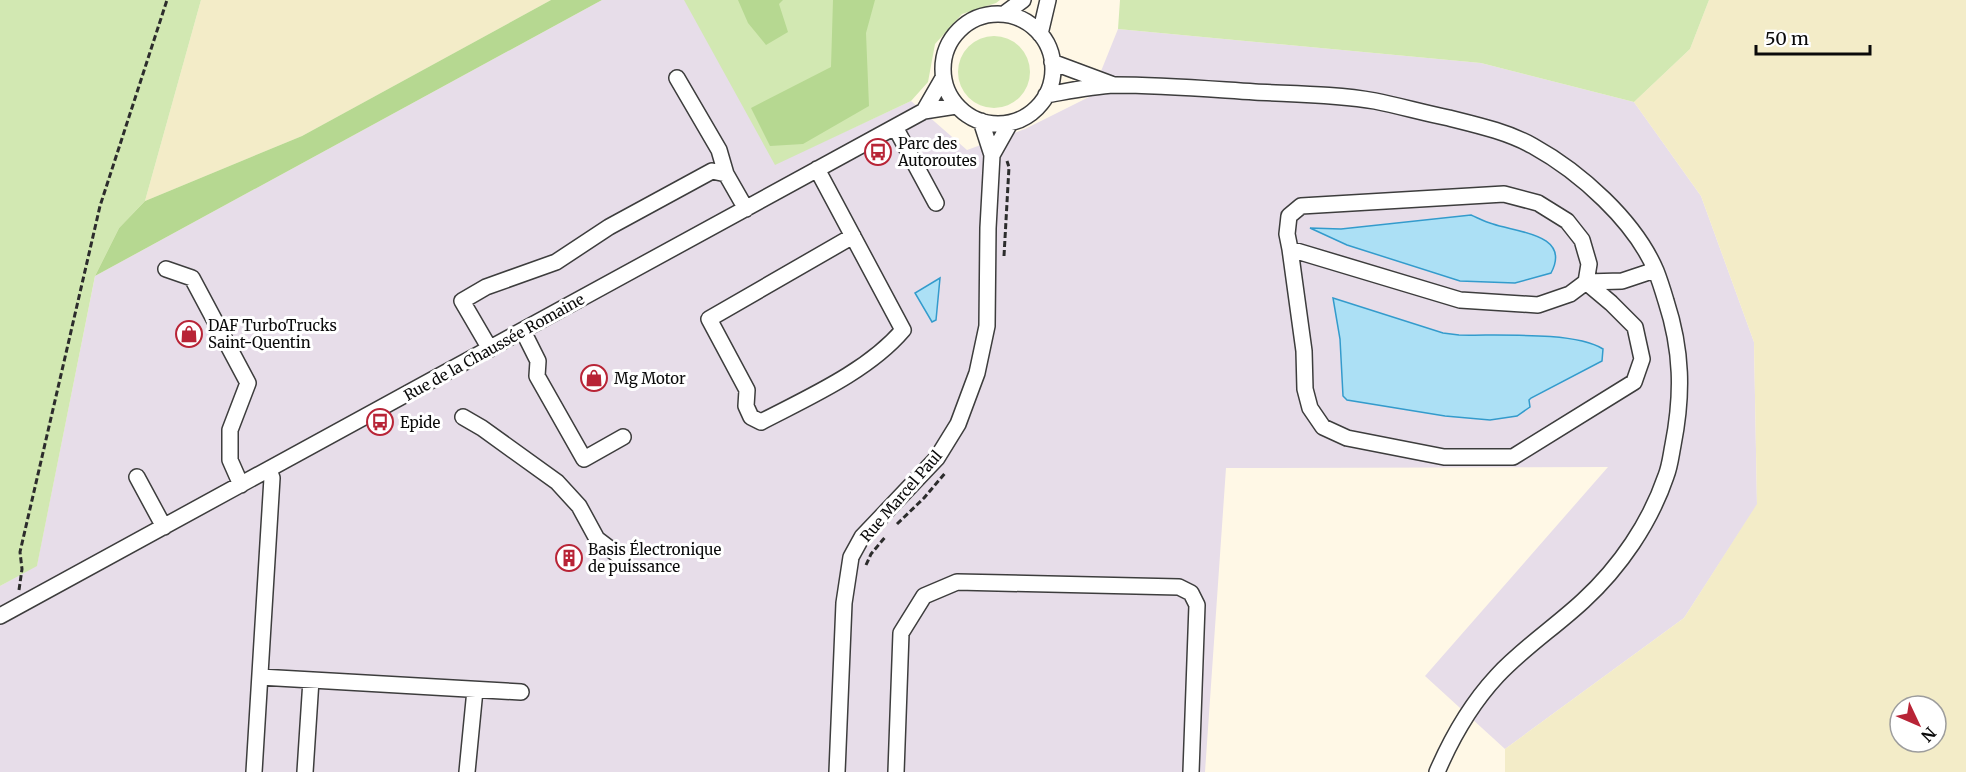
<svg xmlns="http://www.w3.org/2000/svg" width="1966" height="772" viewBox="0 0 1966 772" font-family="Merriweather,serif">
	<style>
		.industrial { fill: #e7dde9 }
		.farmland { fill: #f3ecc8; fill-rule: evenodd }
		.green { fill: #d2e8b2 }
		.forest { fill: #b6d891 }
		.water { fill: #ace0f5; stroke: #339bcc; stroke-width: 1.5 }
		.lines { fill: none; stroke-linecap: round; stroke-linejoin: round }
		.minor-casing { stroke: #3d3d3d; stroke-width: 18 }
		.path { stroke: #2c2c2c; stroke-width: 3; stroke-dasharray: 6 3; stroke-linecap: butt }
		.minor { stroke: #fff; stroke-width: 15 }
		.labels { text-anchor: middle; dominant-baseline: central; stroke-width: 6; stroke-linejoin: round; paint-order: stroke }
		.poi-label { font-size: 15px; fill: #0a0a0a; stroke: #fff; text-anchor: start }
		.street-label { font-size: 15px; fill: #0a0a0a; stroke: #fff }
	</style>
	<rect width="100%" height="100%" fill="#fff8e6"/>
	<path class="industrial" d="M 602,0 L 832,0 L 775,164 L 911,101 L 967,150 L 1025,129 L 1091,96 L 1118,29 L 1481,63 L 1634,102 L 1701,196 L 1754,342 L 1757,505 L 1684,618 L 1505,749 L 1425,676 L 1608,467 L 1226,468 L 1205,772 L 0,772 L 0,586 L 37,565 L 95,276 Z"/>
	<path class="farmland" d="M 201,0 L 551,0 L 302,136 L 145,201 Z
		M 1709,0 L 1966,0 L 1966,772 L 1505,772 L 1505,749 L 1684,618 L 1757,504 L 1754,342 L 1701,196 L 1634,102 L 1690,49 ZM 1900,706 L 1936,706 L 1936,742 L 1900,742 Z"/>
	<path class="green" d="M 0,0 L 201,0 L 145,201 L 119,228 L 95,276 L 37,566 L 0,586 Z
		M 684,0 L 1000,0 L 996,3 L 962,14 L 935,44 L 928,82 L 911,101 L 775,165 Z
		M 1120,0 L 1709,0 L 1690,49 L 1634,102 L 1481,63 L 1118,29 Z
		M958 72a36 36 0 1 1 72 0a36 36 0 1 1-72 0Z"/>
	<path class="forest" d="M 551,0 L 602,0 L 95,276 L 119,228 L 145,201 L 302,136 Z
		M 738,0 L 783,0 L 779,4 L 788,32 L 766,45 L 748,23 Z
		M 833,0 L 875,0 L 866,33 L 869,106 L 803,144 L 770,146 L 751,108 L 831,67 Z"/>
	<path class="water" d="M 1471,215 C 1478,218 1485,222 1493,224 C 1516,232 1572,234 1551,273 L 1515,283 L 1460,281 L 1347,245 L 1310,228 L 1341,229 Z
		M 940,278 L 936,320 L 932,322 L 915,293 Z
		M 1333,298 L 1443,333 L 1459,335 C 1495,336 1574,331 1603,349 L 1602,361 L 1531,398 L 1529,400 L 1530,407 L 1517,416 L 1490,420 L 1445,416 L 1347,400 L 1343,396 L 1340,339 Z"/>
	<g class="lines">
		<defs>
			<path id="minor" d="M 1004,14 L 1023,0
				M943 69a55 55 0 1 1 110 0a55 55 0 1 1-110 0Z
				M 1040,34 L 1048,0
				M 1052,62 L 1111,84
				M 677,78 L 719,150 L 726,174 L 746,209
				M 1046,95 C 1069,91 1092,86 1115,85 C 1162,85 1208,89 1255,92 C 1294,94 1336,94 1375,101 C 1400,106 1424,113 1449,118 C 1477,125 1508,132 1533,146 C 1580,172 1635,221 1656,271 C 1660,281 1663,291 1666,301 C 1682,350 1683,394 1673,445 C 1671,455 1670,466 1666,476 C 1650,523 1620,567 1583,601 C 1555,627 1523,648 1497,676 C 1471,704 1452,737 1437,772
				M 924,111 L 943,78
				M 895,127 L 936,203
				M 992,155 L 1010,123
				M 817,169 L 903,330 C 868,371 809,397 761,422 L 751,417 L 746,406 L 747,390 L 709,319 L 853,236
				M 1290,249 L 1304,351 L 1305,389 L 1310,408 L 1323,427 L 1347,438 L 1444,457 L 1513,457 L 1634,382 L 1642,359 L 1635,327 L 1611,303 L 1586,282
				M 166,269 L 192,278 L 248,383 L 230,430 L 230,460 L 241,485
				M 1586,282 L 1589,264 L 1582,240 L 1567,221 L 1538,203 L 1504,194 L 1301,206 L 1289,216 L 1287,234 L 1290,249 L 1460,300 L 1538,305 L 1570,294 L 1586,282 L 1622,281 L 1655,270
				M 523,331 L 538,361 L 537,376 L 584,459 L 623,437
				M 490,349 L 462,301 L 486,287 L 556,262 L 609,227 L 712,171 L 726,174
				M 463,417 L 482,428 L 557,482 L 579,506 L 597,539 L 622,558
				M 137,477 L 164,527
				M 0,616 L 924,111 L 956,106
				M 260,677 L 521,692
				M 254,772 L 272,478 L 269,470
				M 305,772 L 311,680
				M 467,772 L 475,690
				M 837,772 L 844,603 L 851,557 L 862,537 L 937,458 L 958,424 L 977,373 L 987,326 L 988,228 L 992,155 L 981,121
				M 896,772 L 901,633 L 924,596 L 957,582 L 1179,587 L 1191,593 L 1197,605 L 1191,772"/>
		</defs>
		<use href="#minor" class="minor-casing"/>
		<path class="path" d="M 1004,256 L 1009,167 L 1007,161
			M 897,524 L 924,498 L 946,472
			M 866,565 L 871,554 L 886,536
			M 19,590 L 22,569 L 20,552 L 100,206 L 167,0"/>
		<use href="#minor" class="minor"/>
	</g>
	<defs>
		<symbol id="bus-ring" viewBox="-11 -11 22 22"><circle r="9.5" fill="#fff" stroke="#b82436" stroke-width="1.5"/><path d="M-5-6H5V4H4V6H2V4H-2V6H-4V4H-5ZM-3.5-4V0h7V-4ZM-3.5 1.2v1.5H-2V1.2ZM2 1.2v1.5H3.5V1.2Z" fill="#b82436"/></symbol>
		<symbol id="shop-ring" viewBox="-11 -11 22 22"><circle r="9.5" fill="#fff" stroke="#b82436" stroke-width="1.5"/><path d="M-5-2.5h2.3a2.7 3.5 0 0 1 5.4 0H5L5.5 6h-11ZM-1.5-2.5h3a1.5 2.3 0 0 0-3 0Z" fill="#b82436"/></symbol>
		<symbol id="building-ring" viewBox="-11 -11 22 22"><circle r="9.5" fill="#fff" stroke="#b82436" stroke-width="1.5"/><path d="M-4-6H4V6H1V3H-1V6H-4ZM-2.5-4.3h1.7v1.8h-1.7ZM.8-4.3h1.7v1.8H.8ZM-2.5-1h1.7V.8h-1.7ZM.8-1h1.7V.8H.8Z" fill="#b82436"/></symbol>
	</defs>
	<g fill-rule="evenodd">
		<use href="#bus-ring" x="863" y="137" width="30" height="30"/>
		<use href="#shop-ring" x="174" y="319" width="30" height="30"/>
		<use href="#shop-ring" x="579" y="363" width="30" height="30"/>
		<use href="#bus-ring" x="365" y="407" width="30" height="30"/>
		<use href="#building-ring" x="554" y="543" width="30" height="30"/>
	</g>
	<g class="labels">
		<g class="poi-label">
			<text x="898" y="143">Parc des<tspan x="898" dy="17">Autoroutes</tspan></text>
			<text x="208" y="325">DAF TurboTrucks<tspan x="208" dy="17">Saint-Quentin</tspan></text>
			<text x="614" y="378">Mg Motor</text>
			<text x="400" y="422">Epide</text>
			<text x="588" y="549">Basis Électronique<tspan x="588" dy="17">de puissance</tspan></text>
		</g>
		<g class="street-label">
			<text transform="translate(494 347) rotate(-29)">Rue de la Chaussée Romaine</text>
			<text transform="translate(901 496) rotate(-49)">Rue Marcel Paul</text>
		</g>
	</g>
	<g transform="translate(1918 724) rotate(134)"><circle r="28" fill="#ffffff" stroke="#9d9d9d" stroke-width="1.5"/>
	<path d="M0-4.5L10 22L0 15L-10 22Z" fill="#b82436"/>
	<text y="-9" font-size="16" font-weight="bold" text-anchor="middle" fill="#0a0a0a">N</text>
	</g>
	<path d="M1756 45v9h114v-9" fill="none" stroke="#0a0a0a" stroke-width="3"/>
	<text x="1765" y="45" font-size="18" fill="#0a0a0a" stroke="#ffffff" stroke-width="4.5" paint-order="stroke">50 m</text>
</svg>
